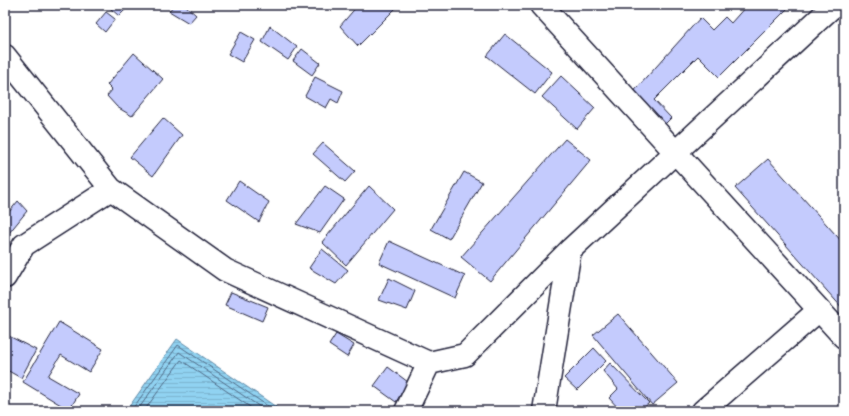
<svg xmlns="http://www.w3.org/2000/svg" width="849" height="416" viewBox="0 0 849 416" font-family="Mynerve,sans-serif">
	<style>
		.water { fill: url(#water-rules); stroke: #648ca8 }
		.lines { fill: none; stroke-linecap: round; stroke-linejoin: round }
		.shore { stroke: #4e6884; stroke-width: 1 }
		.building { fill: #c4cbfd; stroke: #22223b }
		.minor-casing { stroke: #22223b; stroke-width: 25 }
		.minor { stroke: #fff; stroke-width: 22 }
	</style>
	<defs>
		<pattern id="water-rules" width="6" height="5" patternUnits="userSpaceOnUse"><rect width="6" height="5" fill="#90d2f1"/><path d="M0 2.5h6" fill="none" stroke="#7cb4d0"/></pattern>
	</defs>
	<rect width="100%" height="100%" fill="#fff"/>
	<filter id="ink" filterUnits="userSpaceOnUse"><feTurbulence type="fractalNoise" baseFrequency=".025" numOctaves="2"/><feDisplacementMap in="SourceGraphic" scale="8" xChannelSelector="R" yChannelSelector="G"/><feConvolveMatrix kernelMatrix="1 2 1 2 8 2 1 2 1" color-interpolation-filters="sRGB"/></filter>
	<g filter="url(#ink)">
		<path class="water" d="M 177,339 L 282,411 L 126,411 Z"/>
		<g class="lines">
			<path class="shore" d="M 131,411 L 178,345 L 275,411
				M 137,411 L 179,352 L 266,411
				M 144,411 L 181,360 L 256,411"/>
		</g>
		<path class="building" d="M 113,5 L 130,5 L 119,16 L 110,8 Z
			M 174,5 L 185,5 L 196,15 L 189,23 L 169,11 Z
			M 358,5 L 399,5 L 358,46 L 340,26 Z
			M 747,5 L 791,5 L 719,77 L 698,56 L 654,100 L 671,118 L 659,130 L 629,97 L 700,18 L 712,30 L 725,17 L 731,23 Z
			M 106,12 L 115,19 L 105,32 L 96,24 Z
			M 270,26 L 297,47 L 288,60 L 262,42 Z
			M 241,32 L 255,40 L 242,62 L 228,54 Z
			M 505,34 L 552,72 L 535,94 L 487,56 Z
			M 302,49 L 320,63 L 312,75 L 293,61 Z
			M 134,53 L 163,79 L 132,116 L 117,107 L 107,96 L 112,90 L 107,85 Z
			M 561,76 L 595,108 L 577,129 L 542,97 Z
			M 315,77 L 343,91 L 338,103 L 331,99 L 326,108 L 305,96 Z
			M 163,118 L 182,135 L 153,176 L 130,157 Z
			M 565,139 L 591,160 L 490,281 L 461,257 Z
			M 323,143 L 355,171 L 345,182 L 313,154 Z
			M 768,159 L 844,244 L 844,310 L 735,188 Z
			M 464,172 L 482,182 L 449,239 L 431,229 Z
			M 239,181 L 269,202 L 259,222 L 227,200 Z
			M 325,186 L 344,199 L 320,233 L 296,224 Z
			M 369,186 L 393,209 L 346,265 L 322,242 Z
			M 18,201 L 27,211 L 9,233 L 5,230 L 5,217 Z
			M 389,241 L 465,276 L 455,298 L 379,263 Z
			M 322,249 L 348,270 L 336,284 L 309,268 Z
			M 389,278 L 415,291 L 407,310 L 379,300 Z
			M 231,292 L 268,307 L 262,321 L 225,305 Z
			M 618,314 L 678,383 L 652,405 L 593,335 Z
			M 59,322 L 103,349 L 89,372 L 61,355 L 48,376 L 79,394 L 69,410 L 23,382 Z
			M 5,334 L 36,350 L 21,378 L 5,369 Z
			M 336,334 L 354,345 L 347,357 L 329,345 Z
			M 594,348 L 606,361 L 577,390 L 564,378 Z
			M 610,363 L 649,403 L 640,411 L 619,411 L 620,410 L 609,398 L 618,389 L 603,371 Z
			M 388,367 L 408,382 L 396,402 L 374,386 Z"/>
		<g class="lines">
			<defs>
				<path id="minor" d="M 541,5 L 844,337
					M 5,56 L 111,189 L 225,270 L 429,363
					M 5,277 L 24,245 L 111,189
					M 406,411 L 429,363 L 465,355 L 570,250 L 831,8 L 839,5
					M 544,411 L 570,250
					M 703,411 L 819,310"/>
			</defs>
			<use href="#minor" class="minor-casing"/>
			<use href="#minor" class="minor"/>
		</g>
	</g>
	<rect width="849" height="416" fill="none" stroke="#fff" stroke-width="20"/>
	<rect x="10" y="10" width="829" height="396" fill="none" stroke="#22223b" stroke-width="1.5" filter="url(#ink)"/>
</svg>
